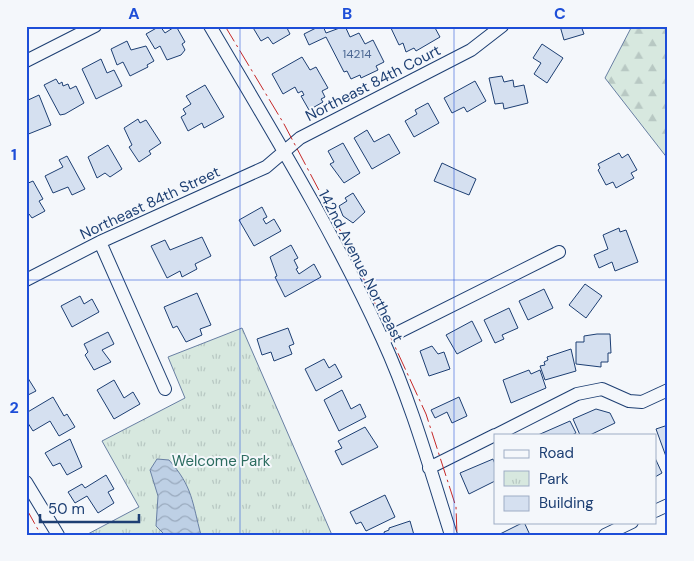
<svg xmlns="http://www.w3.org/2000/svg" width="694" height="561" viewBox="0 0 694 561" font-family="'DM Sans',sans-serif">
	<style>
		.forest { fill: url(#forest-firs); stroke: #687fa3 }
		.park { fill: url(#park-tufts); stroke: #687fa3 }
		.water { fill: url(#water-waves); stroke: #687fa3 }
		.building { fill: #d5e0f0; stroke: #1d3f73 }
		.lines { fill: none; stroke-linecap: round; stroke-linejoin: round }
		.street-casing { stroke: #1d3f73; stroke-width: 14 }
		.street { stroke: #f4f7fb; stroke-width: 12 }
		.power { stroke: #c62828; stroke-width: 1; stroke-dasharray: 18 4 2.5 4; stroke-linecap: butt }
		.grid { fill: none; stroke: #1d4ed8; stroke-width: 1; stroke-opacity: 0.55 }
		.labels { text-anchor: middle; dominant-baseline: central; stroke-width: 4; stroke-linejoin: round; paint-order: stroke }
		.number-label { font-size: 12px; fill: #4b6792 }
		.street-label { font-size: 15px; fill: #1d3f73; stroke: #f4f7fb }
		.park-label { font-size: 15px; fill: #2c6c60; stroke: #f4f7fb }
		.neatline { fill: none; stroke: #1d4ed8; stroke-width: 2 }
		.grid-label { font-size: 16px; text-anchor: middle; font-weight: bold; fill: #1d4ed8 }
	</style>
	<defs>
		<pattern id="forest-firs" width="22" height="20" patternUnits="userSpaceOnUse" patternTransform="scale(1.25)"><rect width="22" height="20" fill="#d7e8df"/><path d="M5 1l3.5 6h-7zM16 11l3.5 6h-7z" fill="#b8c8c3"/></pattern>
		<pattern id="park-tufts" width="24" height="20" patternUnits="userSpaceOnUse" patternTransform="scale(1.25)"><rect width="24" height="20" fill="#d7e8df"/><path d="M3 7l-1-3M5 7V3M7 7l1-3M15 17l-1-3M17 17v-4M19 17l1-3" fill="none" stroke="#b8c8c3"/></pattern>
		<pattern id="water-waves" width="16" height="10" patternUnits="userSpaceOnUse" patternTransform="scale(1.25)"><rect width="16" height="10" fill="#bed0e5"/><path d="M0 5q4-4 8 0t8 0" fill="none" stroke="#9aaabe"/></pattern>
	</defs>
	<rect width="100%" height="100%" fill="#f4f7fb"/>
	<path class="forest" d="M 632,26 L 668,26 L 668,159 L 605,78 Z"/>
	<path class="park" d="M 242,328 L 332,535 L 86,535 L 139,507 L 102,441 L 185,398 L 168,357 Z"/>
	<path class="water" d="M 157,459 L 169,460 C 193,487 192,502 201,535 L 165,535 L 156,526 L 158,496 L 150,470 Z"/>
	<path class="building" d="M 160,26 L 165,33 L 176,26 L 185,42 L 182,44 L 185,50 L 181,55 L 167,60 L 160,46 L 155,49 L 146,34 Z
		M 252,26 L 286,26 L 290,34 L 273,44 L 268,37 L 261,41 Z
		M 320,26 L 323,26 L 326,33 L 345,26 L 350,37 L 359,33 L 365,44 L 373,40 L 384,62 L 376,66 L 378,70 L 361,78 L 360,75 L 351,79 L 347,71 L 344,72 L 326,37 L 309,45 L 304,34 Z
		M 390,26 L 434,26 L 440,37 L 416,51 L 414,48 L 406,52 L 403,43 L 399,45 Z
		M 560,26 L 581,26 L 584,34 L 564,40 Z
		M 127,41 L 131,50 L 146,46 L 154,61 L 147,65 L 148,67 L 130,76 L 123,62 L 117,65 L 111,49 Z
		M 542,44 L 563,58 L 547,83 L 534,74 L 541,63 L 533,58 Z
		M 302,57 L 310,70 L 316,67 L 328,88 L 322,91 L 325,97 L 321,99 L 323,102 L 309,110 L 301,96 L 304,95 L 302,91 L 298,93 L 295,87 L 283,94 L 272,74 Z
		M 101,59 L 107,73 L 114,70 L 122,86 L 96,99 L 82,69 Z
		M 502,76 L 504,82 L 513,80 L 514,87 L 524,85 L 528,103 L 504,109 L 503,103 L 495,104 L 489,78 Z
		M 56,79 L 59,84 L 62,82 L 63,86 L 68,84 L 70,89 L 76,86 L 84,103 L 65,114 L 60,115 L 44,85 Z
		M 475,81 L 486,101 L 467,112 L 464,107 L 452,113 L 444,98 Z
		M 205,85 L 224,117 L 204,128 L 202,123 L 188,131 L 181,117 L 186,114 L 183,109 L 191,104 L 186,96 Z
		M 39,95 L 51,125 L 26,135 L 26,101 Z
		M 428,103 L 439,123 L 414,137 L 405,121 L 417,114 L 415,110 Z
		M 138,119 L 140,123 L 146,120 L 161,143 L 149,151 L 151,154 L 139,162 L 129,147 L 132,145 L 124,128 Z
		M 367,130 L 374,142 L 389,134 L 400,153 L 372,169 L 354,138 Z
		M 343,143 L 360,173 L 344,183 L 330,164 L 334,162 L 328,151 Z
		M 108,145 L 122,169 L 110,177 L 105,173 L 97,178 L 88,157 Z
		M 619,153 L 622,158 L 628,154 L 637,170 L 631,173 L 634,178 L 616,188 L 613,182 L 606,185 L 598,170 L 600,168 L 598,164 Z
		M 67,156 L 85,189 L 72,195 L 68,187 L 53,193 L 45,176 L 63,167 L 59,160 Z
		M 442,163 L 476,179 L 469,195 L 434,181 Z
		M 33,181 L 43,199 L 39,201 L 45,211 L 32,218 L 29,214 L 26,215 L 26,184 Z
		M 353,193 L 365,212 L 353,223 L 343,216 L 339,206 L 347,201 L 345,198 Z
		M 262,207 L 267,217 L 263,219 L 266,224 L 274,219 L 281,231 L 254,246 L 239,220 Z
		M 619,228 L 620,232 L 626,230 L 638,262 L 615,271 L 612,262 L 599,268 L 594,255 L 608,249 L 603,235 Z
		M 202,237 L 211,256 L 195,264 L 197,269 L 182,277 L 180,271 L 167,278 L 151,246 L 165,240 L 170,250 Z
		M 291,245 L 298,258 L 294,260 L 298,268 L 296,269 L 299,274 L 314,264 L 321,277 L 285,297 L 275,277 L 277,276 L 270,257 Z
		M 585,284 L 602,296 L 586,318 L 569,305 Z
		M 544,289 L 553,308 L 528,320 L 519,301 Z
		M 197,293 L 211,325 L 200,329 L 202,335 L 186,342 L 177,326 L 173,328 L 164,307 Z
		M 80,296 L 84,304 L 92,299 L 99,312 L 72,327 L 61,306 Z
		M 509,308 L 518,328 L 502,335 L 504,339 L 495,343 L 484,320 Z
		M 472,321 L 482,341 L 457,354 L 446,335 Z
		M 288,328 L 294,344 L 289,346 L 292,354 L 274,361 L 271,352 L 262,355 L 257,339 Z
		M 108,332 L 114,344 L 102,350 L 111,362 L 94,370 L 85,355 L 88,352 L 84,344 Z
		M 597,334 L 610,334 L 611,353 L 608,353 L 608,362 L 601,362 L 601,367 L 576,364 L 576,342 L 584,342 L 584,336 Z
		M 432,346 L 438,354 L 444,352 L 450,369 L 429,376 L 420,351 Z
		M 571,349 L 576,371 L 545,380 L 540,366 L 545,365 L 544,362 L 548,360 L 547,357 Z
		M 324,359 L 329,368 L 335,364 L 342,377 L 316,391 L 305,369 Z
		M 529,370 L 531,374 L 540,370 L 546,388 L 511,403 L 503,380 Z
		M 26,375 L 36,391 L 26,396 Z
		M 114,380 L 124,398 L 133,392 L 140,404 L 114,419 L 97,390 Z
		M 342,390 L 351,409 L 360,404 L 366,417 L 339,431 L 324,400 Z
		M 53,397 L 64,416 L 67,414 L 75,427 L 59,436 L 50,421 L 33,431 L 26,420 L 26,413 Z
		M 459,397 L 467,416 L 452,423 L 447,412 L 435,418 L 431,410 Z
		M 596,409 L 610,413 L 615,423 L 590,435 L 580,435 L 573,419 Z
		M 570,421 L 576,433 L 572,435 L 538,435 Z
		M 668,425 L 668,462 L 656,429 Z
		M 365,427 L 378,447 L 342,465 L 335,451 L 342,448 L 338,441 Z
		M 70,439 L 82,467 L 67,475 L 60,463 L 53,466 L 45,453 Z
		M 655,458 L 662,473 L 655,477 Z
		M 493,459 L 495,464 L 495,481 L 469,494 L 460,473 Z
		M 106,475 L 114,489 L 108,492 L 114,503 L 98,513 L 87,496 L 75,503 L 68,492 L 82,484 L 85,488 Z
		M 385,495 L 395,517 L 366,531 L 361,522 L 356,524 L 350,512 Z
		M 410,521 L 414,535 L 385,535 L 384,532 L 389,530 L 389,528 Z
		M 524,522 L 530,535 L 498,535 Z"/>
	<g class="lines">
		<defs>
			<path id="street" d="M 210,26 C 270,128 333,230 382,338 C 411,401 430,469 451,535
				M 26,61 L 95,26
				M 100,242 L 165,389
				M 26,280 L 100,242 L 266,167 L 300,138 L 471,50 L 502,26
				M 383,340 L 559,252
				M 496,435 L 577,394 L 602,389 L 629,401 L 642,402 L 668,390
				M 429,468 L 495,435
				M 26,482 L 58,535
				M 655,511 L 668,505
				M 605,535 L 632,522"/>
		</defs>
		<use href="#street" class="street-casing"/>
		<use href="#street" class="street"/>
		<path class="power" d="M 225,26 L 284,124 L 350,249 L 426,414 L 456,507 L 457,535
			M 26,508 L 41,535"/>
	</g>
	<path class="grid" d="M 240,26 L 240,535M 454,26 L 454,535M 26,280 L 668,280"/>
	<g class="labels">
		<g class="number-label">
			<text x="357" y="54">14214</text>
		</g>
		<g class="street-label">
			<text transform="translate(373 83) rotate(-27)">Northeast 84th Court</text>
			<text transform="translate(150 203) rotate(-25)">Northeast 84th Street</text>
			<text transform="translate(361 266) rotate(63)">142nd Avenue Northeast</text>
		</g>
		<g class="park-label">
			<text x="221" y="461">Welcome Park</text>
		</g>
	</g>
	<rect width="694" height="561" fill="none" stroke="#f4f7fb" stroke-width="55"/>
	<rect x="494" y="434" width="162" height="90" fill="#f4f7fb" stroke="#9eadc5"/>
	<rect x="504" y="450" width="25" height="8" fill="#f4f7fb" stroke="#9eadc5"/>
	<text x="539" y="458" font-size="15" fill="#1d3f73">Road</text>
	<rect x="504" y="471" width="25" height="15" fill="url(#park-tufts)" stroke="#9eadc5"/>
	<text x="539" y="484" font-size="15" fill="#1d3f73">Park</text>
	<rect x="504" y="496" width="25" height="15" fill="#d5e0f0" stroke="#9eadc5"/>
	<text x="539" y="508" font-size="15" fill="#1d3f73">Building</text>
	<path d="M40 514v8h99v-8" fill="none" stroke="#1d3f73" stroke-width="2.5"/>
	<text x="48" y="514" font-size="15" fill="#1d3f73" stroke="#f4f7fb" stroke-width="4" paint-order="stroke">50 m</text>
	<rect x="28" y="28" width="638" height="506" class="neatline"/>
	<g class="grid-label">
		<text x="134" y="19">A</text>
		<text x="347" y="19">B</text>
		<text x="560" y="19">C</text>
		<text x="14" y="160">1</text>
		<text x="14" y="413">2</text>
	</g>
</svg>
